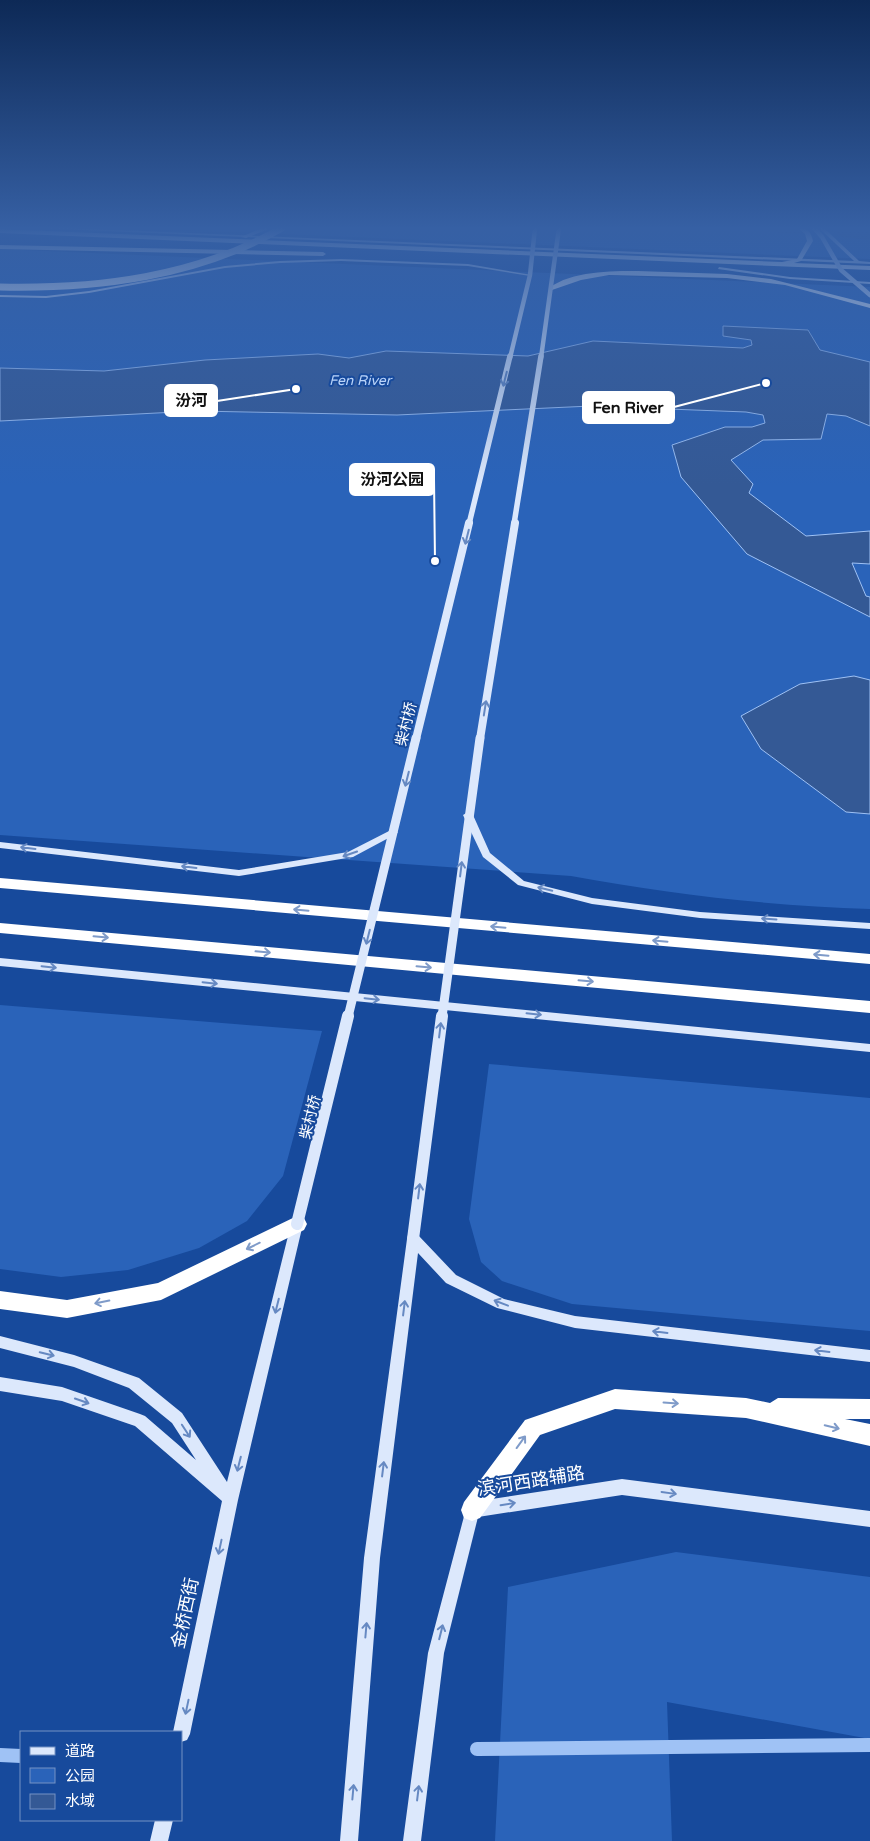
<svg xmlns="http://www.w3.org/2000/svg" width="870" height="1841" viewBox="0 0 870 1841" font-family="'Varela Round','Noto Sans SC',sans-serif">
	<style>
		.green { fill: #2a63b9 }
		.water { fill: #345995; stroke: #9fc2f5 }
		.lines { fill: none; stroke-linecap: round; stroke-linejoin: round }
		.stream { stroke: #9fc2f5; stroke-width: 14 }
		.canal { fill: #345995; fill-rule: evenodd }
		.river { fill: #345995; fill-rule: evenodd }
		.secondary { fill: #dce8fc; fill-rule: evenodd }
		.highway { fill: #fff; fill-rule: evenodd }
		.secondary-bridge-far4 { stroke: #dce8fc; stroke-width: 4.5 }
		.secondary-bridge-far3 { stroke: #dce8fc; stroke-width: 5.5 }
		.secondary-bridge-far2 { stroke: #dce8fc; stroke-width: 8 }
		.secondary-bridge-far1 { stroke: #dce8fc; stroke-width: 9 }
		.secondary-bridge { stroke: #dce8fc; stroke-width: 12 }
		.highway-bridge { stroke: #fff; stroke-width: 7 }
		.oneway { stroke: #6689c2 }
		.oneway2 { stroke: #7f9bc9 }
		.labels { text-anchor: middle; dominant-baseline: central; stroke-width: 4; stroke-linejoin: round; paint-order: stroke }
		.far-water-label { font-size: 14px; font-style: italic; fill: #b9d3f9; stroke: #174a9c }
		.street-label { font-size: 15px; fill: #fff; stroke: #174a9c }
		.near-street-label { font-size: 18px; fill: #fff; stroke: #174a9c }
		.leader { fill: none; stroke: #fff; stroke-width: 2 }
		.callout-dot { fill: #fff; stroke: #174a9c; stroke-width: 2 }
		.callout { fill: #fff; stroke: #fff; stroke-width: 2 }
		.callout-label { font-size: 16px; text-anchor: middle; font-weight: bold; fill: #111 }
	</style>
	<rect width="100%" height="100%" fill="#174a9c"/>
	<path class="green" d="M 144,228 L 870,228 L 870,259 Z
		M 0,249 L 870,287 L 870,909 C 769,906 670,894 571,876 L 0,835 Z
		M 0,1005 L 322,1031 L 283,1176 L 247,1221 L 199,1248 L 128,1270 L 61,1277 L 0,1269 Z
		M 489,1064 L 870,1098 L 870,1331 L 572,1304 L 502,1281 L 481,1262 L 469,1219 Z
		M 676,1552 L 870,1577 L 870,1739 L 667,1702 L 672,1841 L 495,1841 L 508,1587 Z"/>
	<path class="water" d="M 723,326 L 808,330 L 820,350 L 870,362 L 870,426 L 846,416 L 827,414 L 821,439 L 763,440 L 731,460 L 753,484 L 749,493 L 806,536 L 870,531 L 870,564 L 852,563 L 866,596 L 870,597 L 870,617 L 747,554 L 681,477 L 672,445 L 725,427 L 752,427 L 765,423 L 763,415 L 746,412 L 591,406 L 397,415 L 196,411 L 0,421 L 0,368 L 104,371 L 205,360 L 318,354 L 349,358 L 386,351 L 528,356 L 593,341 L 743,348 L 752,345 L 751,340 L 723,336 Z
		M 854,676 L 870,680 L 870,814 L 846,812 L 761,749 L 741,716 L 800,684 Z"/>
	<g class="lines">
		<path class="stream" d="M 477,1749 L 870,1745
			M 0,1755 L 21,1756"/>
		<path class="canal" d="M 766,228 L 808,228 L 809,230 C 803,237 773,234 766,228 Z"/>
		<path class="river" d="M 870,228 L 870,240 L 841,237 L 837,233 L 841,228 Z"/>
		<path class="secondary" d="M 35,228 L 72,228 L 854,261 L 819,228 L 824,228 L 859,261 L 870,262 L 870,264 Z
			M 341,259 L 468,264 L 532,275 L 530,276 L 468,266 L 341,261 L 280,263 L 225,268 L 89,293 L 46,298 L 0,297 L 0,295 L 46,296 L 89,291 L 225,266 L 280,261 Z
			M 719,267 L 790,277 L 870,282 L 870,284 L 790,279 L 718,269 Z
			M 468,812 L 473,815 L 490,853 L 524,881 L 592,898 L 700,912 L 870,923 L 870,929 L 700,918 L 592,904 L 518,885 L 483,857 L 463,815 Z
			M 393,829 L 398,832 L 396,834 L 353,857 L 239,876 L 0,848 L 0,842 L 239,870 L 348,852 Z
			M 0,958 L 870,1044 L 870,1052 L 0,966 Z
			M 297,1219 L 301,1220 L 303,1224 L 238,1500 L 190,1734 L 187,1740 L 181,1742 L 181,1732 L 173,1732 L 222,1501 L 135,1426 L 62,1401 L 0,1391 L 0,1377 L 62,1387 L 140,1414 L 145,1416 L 196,1460 L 172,1423 L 129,1388 L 74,1367 L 0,1348 L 0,1336 L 74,1355 L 139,1378 L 182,1413 L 227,1482 L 291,1224 L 293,1220 Z
			M 413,1234 L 418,1235 L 456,1275 L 504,1299 L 575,1316 L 870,1350 L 870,1362 L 575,1328 L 497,1308 L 446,1283 L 418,1253 L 380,1558 L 358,1841 L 340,1841 L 364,1558 L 407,1239 L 408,1235 Z
			M 622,1479 L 870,1511 L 870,1527 L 622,1495 L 478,1517 L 444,1653 L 421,1841 L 403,1841 L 428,1653 L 467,1505 L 472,1502 Z
			M 155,1820 L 173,1820 L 168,1841 L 150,1841 Z"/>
		<path class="highway" d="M 262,228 L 271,228 L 246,238 L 241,237 Z
			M 798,228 C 808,228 811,232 813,241 L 801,261 L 794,263 L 870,266 L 870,270 L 0,233 L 0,229 L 782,262 L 797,259 L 807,241 L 805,234 Z
			M 0,245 L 323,252 L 326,254 L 323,256 L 0,249 Z
			M 638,271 L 727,274 L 771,279 L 870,304 L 870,308 L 785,285 L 727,278 L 609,275 L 581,280 L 552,290 L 549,288 C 572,271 610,271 638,271 Z
			M 0,878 L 870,954 L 870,964 L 0,888 Z
			M 0,923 L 870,1001 L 870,1013 L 0,933 Z
			M 297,1216 L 304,1218 L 307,1224 L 304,1230 L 161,1300 L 67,1318 L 0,1309 L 0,1291 L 67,1300 L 158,1283 Z
			M 615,1389 L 746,1398 L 770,1403 L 778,1398 L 870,1399 L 870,1419 L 845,1419 L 870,1424 L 870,1446 L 746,1418 L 615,1409 L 540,1435 L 480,1518 L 472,1521 L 464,1518 L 461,1510 L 464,1502 L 525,1420 Z"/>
		<path class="secondary-bridge-far4" d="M 814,228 L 822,237 L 841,270 L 870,295
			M 510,358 L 530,275 L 535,228
			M 541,358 L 559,228"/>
		<path class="secondary-bridge-far3" d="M 469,524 L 510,356
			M 514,524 L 541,356"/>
		<path class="secondary-bridge-far2" d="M 416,739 L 469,523
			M 480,739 L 515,523"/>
		<path class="secondary-bridge-far1" d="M 348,1017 L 416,738
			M 442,1017 L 480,738"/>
		<path class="secondary-bridge" d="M 297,1224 L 348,1016
			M 413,1239 L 442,1016"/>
		<path class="highway-bridge" d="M 0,287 C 98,289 196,277 282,228"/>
	</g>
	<defs><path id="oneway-shaft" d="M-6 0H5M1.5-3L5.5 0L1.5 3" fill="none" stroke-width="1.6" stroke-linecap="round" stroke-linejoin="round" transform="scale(1.25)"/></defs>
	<g class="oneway">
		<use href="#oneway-shaft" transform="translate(505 379) rotate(104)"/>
		<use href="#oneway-shaft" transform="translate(467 537) rotate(104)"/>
		<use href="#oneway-shaft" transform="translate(485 708) rotate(-81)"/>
		<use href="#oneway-shaft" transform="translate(407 779) rotate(104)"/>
		<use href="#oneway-shaft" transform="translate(28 848) rotate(-173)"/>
		<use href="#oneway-shaft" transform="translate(350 854) rotate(161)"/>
		<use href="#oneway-shaft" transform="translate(189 867) rotate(-173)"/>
		<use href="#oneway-shaft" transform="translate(461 869) rotate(-83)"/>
		<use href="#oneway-shaft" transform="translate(545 889) rotate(-166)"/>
		<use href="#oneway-shaft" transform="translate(769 919) rotate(-176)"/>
		<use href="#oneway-shaft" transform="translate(368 937) rotate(104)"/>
		<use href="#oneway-shaft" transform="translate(49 967) rotate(6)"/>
		<use href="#oneway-shaft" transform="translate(210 983) rotate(6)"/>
		<use href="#oneway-shaft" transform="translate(372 999) rotate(6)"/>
		<use href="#oneway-shaft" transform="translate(534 1014) rotate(6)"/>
		<use href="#oneway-shaft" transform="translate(440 1030) rotate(-83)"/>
		<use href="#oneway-shaft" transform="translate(419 1191) rotate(-83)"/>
		<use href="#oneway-shaft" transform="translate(501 1303) rotate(-159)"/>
		<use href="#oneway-shaft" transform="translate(277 1306) rotate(104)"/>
		<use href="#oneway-shaft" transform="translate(404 1308) rotate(-83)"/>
		<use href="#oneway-shaft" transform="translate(660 1332) rotate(-173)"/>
		<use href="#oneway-shaft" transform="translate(822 1351) rotate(-173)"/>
		<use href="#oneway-shaft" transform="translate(47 1354) rotate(14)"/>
		<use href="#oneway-shaft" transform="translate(82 1401) rotate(19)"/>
		<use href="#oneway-shaft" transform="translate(186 1431) rotate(57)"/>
		<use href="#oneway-shaft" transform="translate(239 1464) rotate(104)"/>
		<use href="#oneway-shaft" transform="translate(383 1469) rotate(-83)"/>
		<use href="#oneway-shaft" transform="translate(669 1493) rotate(8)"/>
		<use href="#oneway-shaft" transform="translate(508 1504) rotate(-9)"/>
		<use href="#oneway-shaft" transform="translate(220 1547) rotate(102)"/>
		<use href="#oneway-shaft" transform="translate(366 1630) rotate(-85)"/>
		<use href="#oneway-shaft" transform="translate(441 1632) rotate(-76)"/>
		<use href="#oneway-shaft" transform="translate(187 1707) rotate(102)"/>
		<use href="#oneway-shaft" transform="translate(353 1792) rotate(-85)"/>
		<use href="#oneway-shaft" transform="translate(418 1793) rotate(-83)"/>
	</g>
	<g class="oneway2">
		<use href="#oneway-shaft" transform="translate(301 910) rotate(-175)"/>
		<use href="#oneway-shaft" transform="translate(498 927) rotate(-175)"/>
		<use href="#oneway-shaft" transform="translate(101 937) rotate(5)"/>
		<use href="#oneway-shaft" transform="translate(660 941) rotate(-175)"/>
		<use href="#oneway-shaft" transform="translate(263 952) rotate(5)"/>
		<use href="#oneway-shaft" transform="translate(821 955) rotate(-175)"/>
		<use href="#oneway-shaft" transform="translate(424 967) rotate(5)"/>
		<use href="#oneway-shaft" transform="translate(586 981) rotate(5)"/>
		<use href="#oneway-shaft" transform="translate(253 1246) rotate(154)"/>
		<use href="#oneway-shaft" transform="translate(102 1302) rotate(169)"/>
		<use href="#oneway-shaft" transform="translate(671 1403) rotate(4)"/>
		<use href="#oneway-shaft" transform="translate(832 1427) rotate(13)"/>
		<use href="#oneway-shaft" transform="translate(521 1442) rotate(-54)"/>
	</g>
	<linearGradient id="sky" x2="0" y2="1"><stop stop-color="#0d2956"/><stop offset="0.47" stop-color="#3660a4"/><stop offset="1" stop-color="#3660a4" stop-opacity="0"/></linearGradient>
	<rect width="870" height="486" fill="url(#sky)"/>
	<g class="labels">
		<g class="far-water-label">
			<text x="360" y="380">Fen River</text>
		</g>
		<g class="street-label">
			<text transform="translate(406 724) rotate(-76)">柴村桥</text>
			<text transform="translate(310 1117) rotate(-76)">柴村桥</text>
		</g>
		<g class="near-street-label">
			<text transform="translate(531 1481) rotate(-9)">滨河西路辅路</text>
			<text transform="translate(185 1613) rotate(-78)">金桥西街</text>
		</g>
	</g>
	<path class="leader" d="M296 389L217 401M766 383L674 407M435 561L434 479"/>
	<g class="callout-dot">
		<circle cx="296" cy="389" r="5"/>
		<circle cx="766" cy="383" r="5"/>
		<circle cx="435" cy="561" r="5"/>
	</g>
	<g class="callout">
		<rect x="165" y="385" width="52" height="31" rx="5"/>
		<rect x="583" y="392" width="91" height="31" rx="5"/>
		<rect x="350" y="464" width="84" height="31" rx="5"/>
	</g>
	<g class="callout-label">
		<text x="191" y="406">汾河</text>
		<text x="628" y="413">Fen River</text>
		<text x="392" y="485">汾河公园</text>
	</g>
	<rect x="20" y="1731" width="162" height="90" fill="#174a9c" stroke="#7492c4"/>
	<rect x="30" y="1747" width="25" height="8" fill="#dce8fc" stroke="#7492c4"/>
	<text x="65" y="1756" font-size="15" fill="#ffffff">道路</text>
	<rect x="30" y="1768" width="25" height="15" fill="#2a63b9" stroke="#7492c4"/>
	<text x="65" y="1781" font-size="15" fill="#ffffff">公园</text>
	<rect x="30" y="1794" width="25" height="15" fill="#345995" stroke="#7492c4"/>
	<text x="65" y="1806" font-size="15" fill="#ffffff">水域</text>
</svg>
